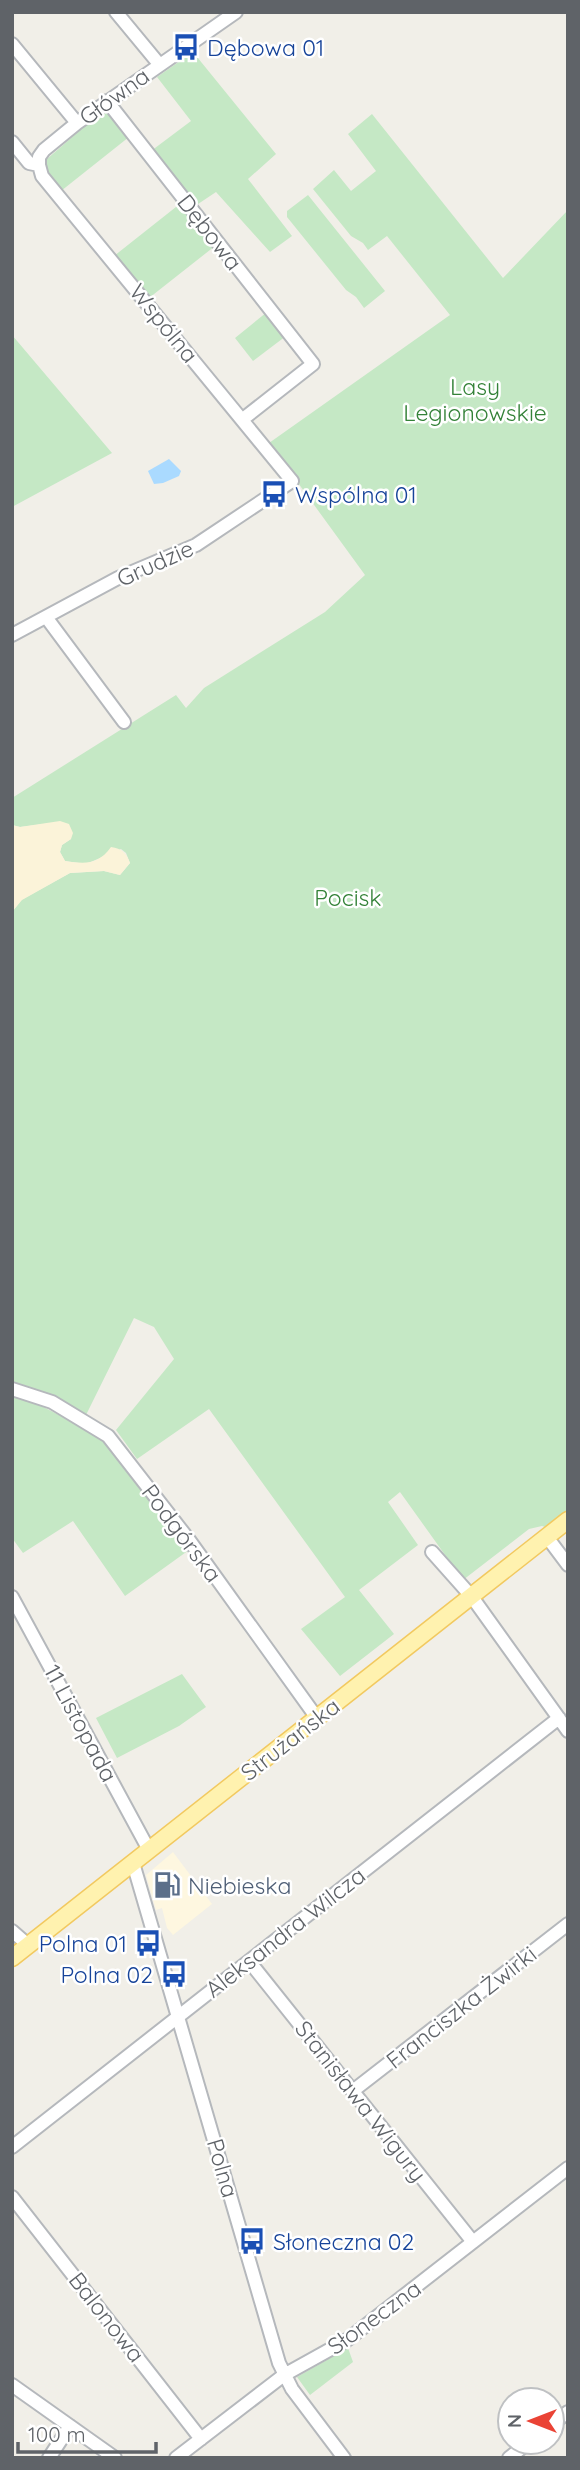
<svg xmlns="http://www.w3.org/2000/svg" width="580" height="2470" viewBox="0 0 580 2470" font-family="Quicksand,sans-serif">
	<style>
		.commercial { fill: #fef7e0 }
		.green { fill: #c5e8c5 }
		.sand { fill: #fbf3d9 }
		.water { fill: #aadaff }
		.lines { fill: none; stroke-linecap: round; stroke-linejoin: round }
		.minor-casing { stroke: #b5b8bc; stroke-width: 16 }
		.major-casing { stroke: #f2c960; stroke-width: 19 }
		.minor { stroke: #fff; stroke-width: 12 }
		.major { stroke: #fff2af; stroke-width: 16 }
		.labels { text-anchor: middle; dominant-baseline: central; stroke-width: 5; stroke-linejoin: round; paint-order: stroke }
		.transit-label { font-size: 23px; fill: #164399; stroke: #fff; text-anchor: start }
		.street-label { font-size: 23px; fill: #5f6368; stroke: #fff }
		.park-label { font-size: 23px; fill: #348238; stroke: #fff }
		.service-label { font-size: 23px; fill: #4e5e75; stroke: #fff; text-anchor: start }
	</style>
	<rect width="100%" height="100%" fill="#f1efe8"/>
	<path class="commercial" d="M 173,1852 L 212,1904 L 173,1935 L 167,1928 L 162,1908 L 156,1910 L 146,1875 Z"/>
	<path class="green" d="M 193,52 L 276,154 L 248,179 L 292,236 L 270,252 L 216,192 L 195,206 L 151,151 L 191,121 L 157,77 Z
		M 100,113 L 112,114 L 129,137 L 61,191 C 52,180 45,174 47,159 Z
		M 372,114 L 503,278 L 568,210 L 568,1513 L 548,1528 L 542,1526 L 529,1529 L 463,1580 L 400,1492 L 388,1502 L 418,1545 L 359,1590 L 394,1634 L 340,1676 L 301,1629 L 345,1597 L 209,1409 L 137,1459 L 116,1430 L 174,1359 L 154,1327 L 134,1318 L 86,1415 L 12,1382 L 12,912 L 21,900 L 70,873 L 104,871 L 120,875 L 130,863 L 126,853 L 121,849 L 86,864 L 65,861 L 60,852 L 62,845 L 71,839 L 60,822 L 20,827 L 12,825 L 12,798 L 176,695 L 186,708 L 204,688 L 325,612 L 365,575 L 269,443 L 450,315 L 387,236 L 368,250 L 363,243 L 351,236 L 313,189 L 334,170 L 351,191 L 376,171 L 348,134 Z
		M 308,195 L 385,291 L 364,308 L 356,297 L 346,290 L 287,217 L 287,211 Z
		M 181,203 L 215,246 L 149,298 L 114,256 Z
		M 267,312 L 286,336 L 253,361 L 235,338 Z
		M 12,335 L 112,453 L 12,507 Z
		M 12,1394 L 26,1398 L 107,1440 L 189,1550 L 125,1596 L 73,1521 L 23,1553 L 12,1538 Z
		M 182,1674 L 206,1707 L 179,1726 L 117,1758 L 96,1718 Z
		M 348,2348 L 353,2362 L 310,2395 L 297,2377 Z"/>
	<path class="sand" d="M 60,821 L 69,824 L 73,833 L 71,839 L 62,845 L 60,852 L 65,861 C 85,864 98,865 111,847 C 122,849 126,852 130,863 L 120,875 L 104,871 L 70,873 L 22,900 L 12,912 L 12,825 L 20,827 Z"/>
	<path class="water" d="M 169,459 L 181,471 L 179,476 L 163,483 L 154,484 L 148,471 Z"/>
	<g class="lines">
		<defs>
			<path id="minor" d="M 116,12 L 159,64
				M 12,44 L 77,123
				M 107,101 L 313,364 L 243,419
				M 12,142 L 29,163 L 39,165
				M 39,165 L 39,157 L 44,150 L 77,123 L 236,12
				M 46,617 L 124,722
				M 12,635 L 118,578 L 196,545 L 292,481 L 42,176 L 39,165
				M 12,1389 L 52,1402 L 108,1436 L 189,1540 L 317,1718
				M 547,1537 L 568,1565
				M 432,1552 L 472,1597 L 568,1731
				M 12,1597 L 149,1850
				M 133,1863 L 279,2363 L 292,2389 L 344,2458
				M 12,1931 L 28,1945
				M 249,1961 L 473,2242
				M 354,2090 L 568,1924
				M 12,2147 L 559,1718
				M 12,2197 L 201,2439
				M 12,2385 L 115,2458
				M 552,2424 L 568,2412
				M 49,2458 L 70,2426
				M 176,2458 L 284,2375 L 347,2340 L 568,2168
				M 509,2458 L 529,2442"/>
			<path id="major" d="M 12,1958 L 568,1520"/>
		</defs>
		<use href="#minor" class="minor-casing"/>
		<use href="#major" class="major-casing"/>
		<use href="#minor" class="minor"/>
		<use href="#major" class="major"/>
	</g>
	<defs>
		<symbol id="bus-bare" viewBox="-9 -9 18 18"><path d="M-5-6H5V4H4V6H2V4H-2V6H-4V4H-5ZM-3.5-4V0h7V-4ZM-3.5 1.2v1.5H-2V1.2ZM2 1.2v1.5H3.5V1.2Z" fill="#1a4fb4" stroke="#fff" stroke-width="2.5" paint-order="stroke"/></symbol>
		<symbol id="fuel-bare" viewBox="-9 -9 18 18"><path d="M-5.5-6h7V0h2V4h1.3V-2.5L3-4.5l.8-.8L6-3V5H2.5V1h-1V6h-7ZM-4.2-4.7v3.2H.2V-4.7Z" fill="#5c6f8a" stroke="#fff" stroke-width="2.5" paint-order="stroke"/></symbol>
	</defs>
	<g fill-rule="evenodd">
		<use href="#bus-bare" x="167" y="28" width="38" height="38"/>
		<use href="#bus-bare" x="255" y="475" width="38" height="38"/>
		<use href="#fuel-bare" x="148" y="1866" width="38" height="38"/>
		<use href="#bus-bare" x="129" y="1924" width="38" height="38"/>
		<use href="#bus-bare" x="155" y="1955" width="38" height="38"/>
		<use href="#bus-bare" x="233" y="2222" width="38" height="38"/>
	</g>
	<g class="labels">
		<g class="transit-label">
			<text x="207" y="47">Dębowa 01</text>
			<text x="295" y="494">Wspólna 01</text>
			<text x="127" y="1943" text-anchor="end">Polna 01</text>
			<text x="153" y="1974" text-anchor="end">Polna 02</text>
			<text x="273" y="2241">Słoneczna 02</text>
		</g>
		<g class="street-label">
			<text transform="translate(114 96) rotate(-36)">Główna</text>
			<text transform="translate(210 232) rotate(52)">Dębowa</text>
			<text transform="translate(164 323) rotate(51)">Wspólna</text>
			<text transform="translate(155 563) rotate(-24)">Grudzie</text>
			<text transform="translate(182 1533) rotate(53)">Podgórska</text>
			<text transform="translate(81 1723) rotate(62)">11 Listopada</text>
			<text transform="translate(290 1739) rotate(-38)">Strużańska</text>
			<text transform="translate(285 1932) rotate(-38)">Aleksandra Wilcza</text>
			<text transform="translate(461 2007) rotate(-38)">Franciszka Żwirki</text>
			<text transform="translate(361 2101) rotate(52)">Stanisława Wigury</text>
			<text transform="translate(223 2168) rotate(74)">Polna</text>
			<text transform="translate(107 2317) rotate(52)">Balonowa</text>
			<text transform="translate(374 2317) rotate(-36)">Słoneczna</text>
		</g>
		<g class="park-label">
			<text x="475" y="386">Lasy<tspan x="475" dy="26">Legionowskie</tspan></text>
			<text x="348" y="897">Pocisk</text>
		</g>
		<g class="service-label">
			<text x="188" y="1885">Niebieska</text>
		</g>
	</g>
	<rect width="580" height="2470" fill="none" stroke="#5f6368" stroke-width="28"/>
	<g transform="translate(531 2421) rotate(270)"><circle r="33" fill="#ffffff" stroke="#bfc1c3" stroke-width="2"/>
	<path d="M0-5L12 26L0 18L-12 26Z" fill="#ea4335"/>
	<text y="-10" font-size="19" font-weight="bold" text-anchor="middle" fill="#5f6368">N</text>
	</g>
	<path d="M18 2442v10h138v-10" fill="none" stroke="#5f6368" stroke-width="3.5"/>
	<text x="28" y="2442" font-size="21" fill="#5f6368" stroke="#ffffff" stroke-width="5" paint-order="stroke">100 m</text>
</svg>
